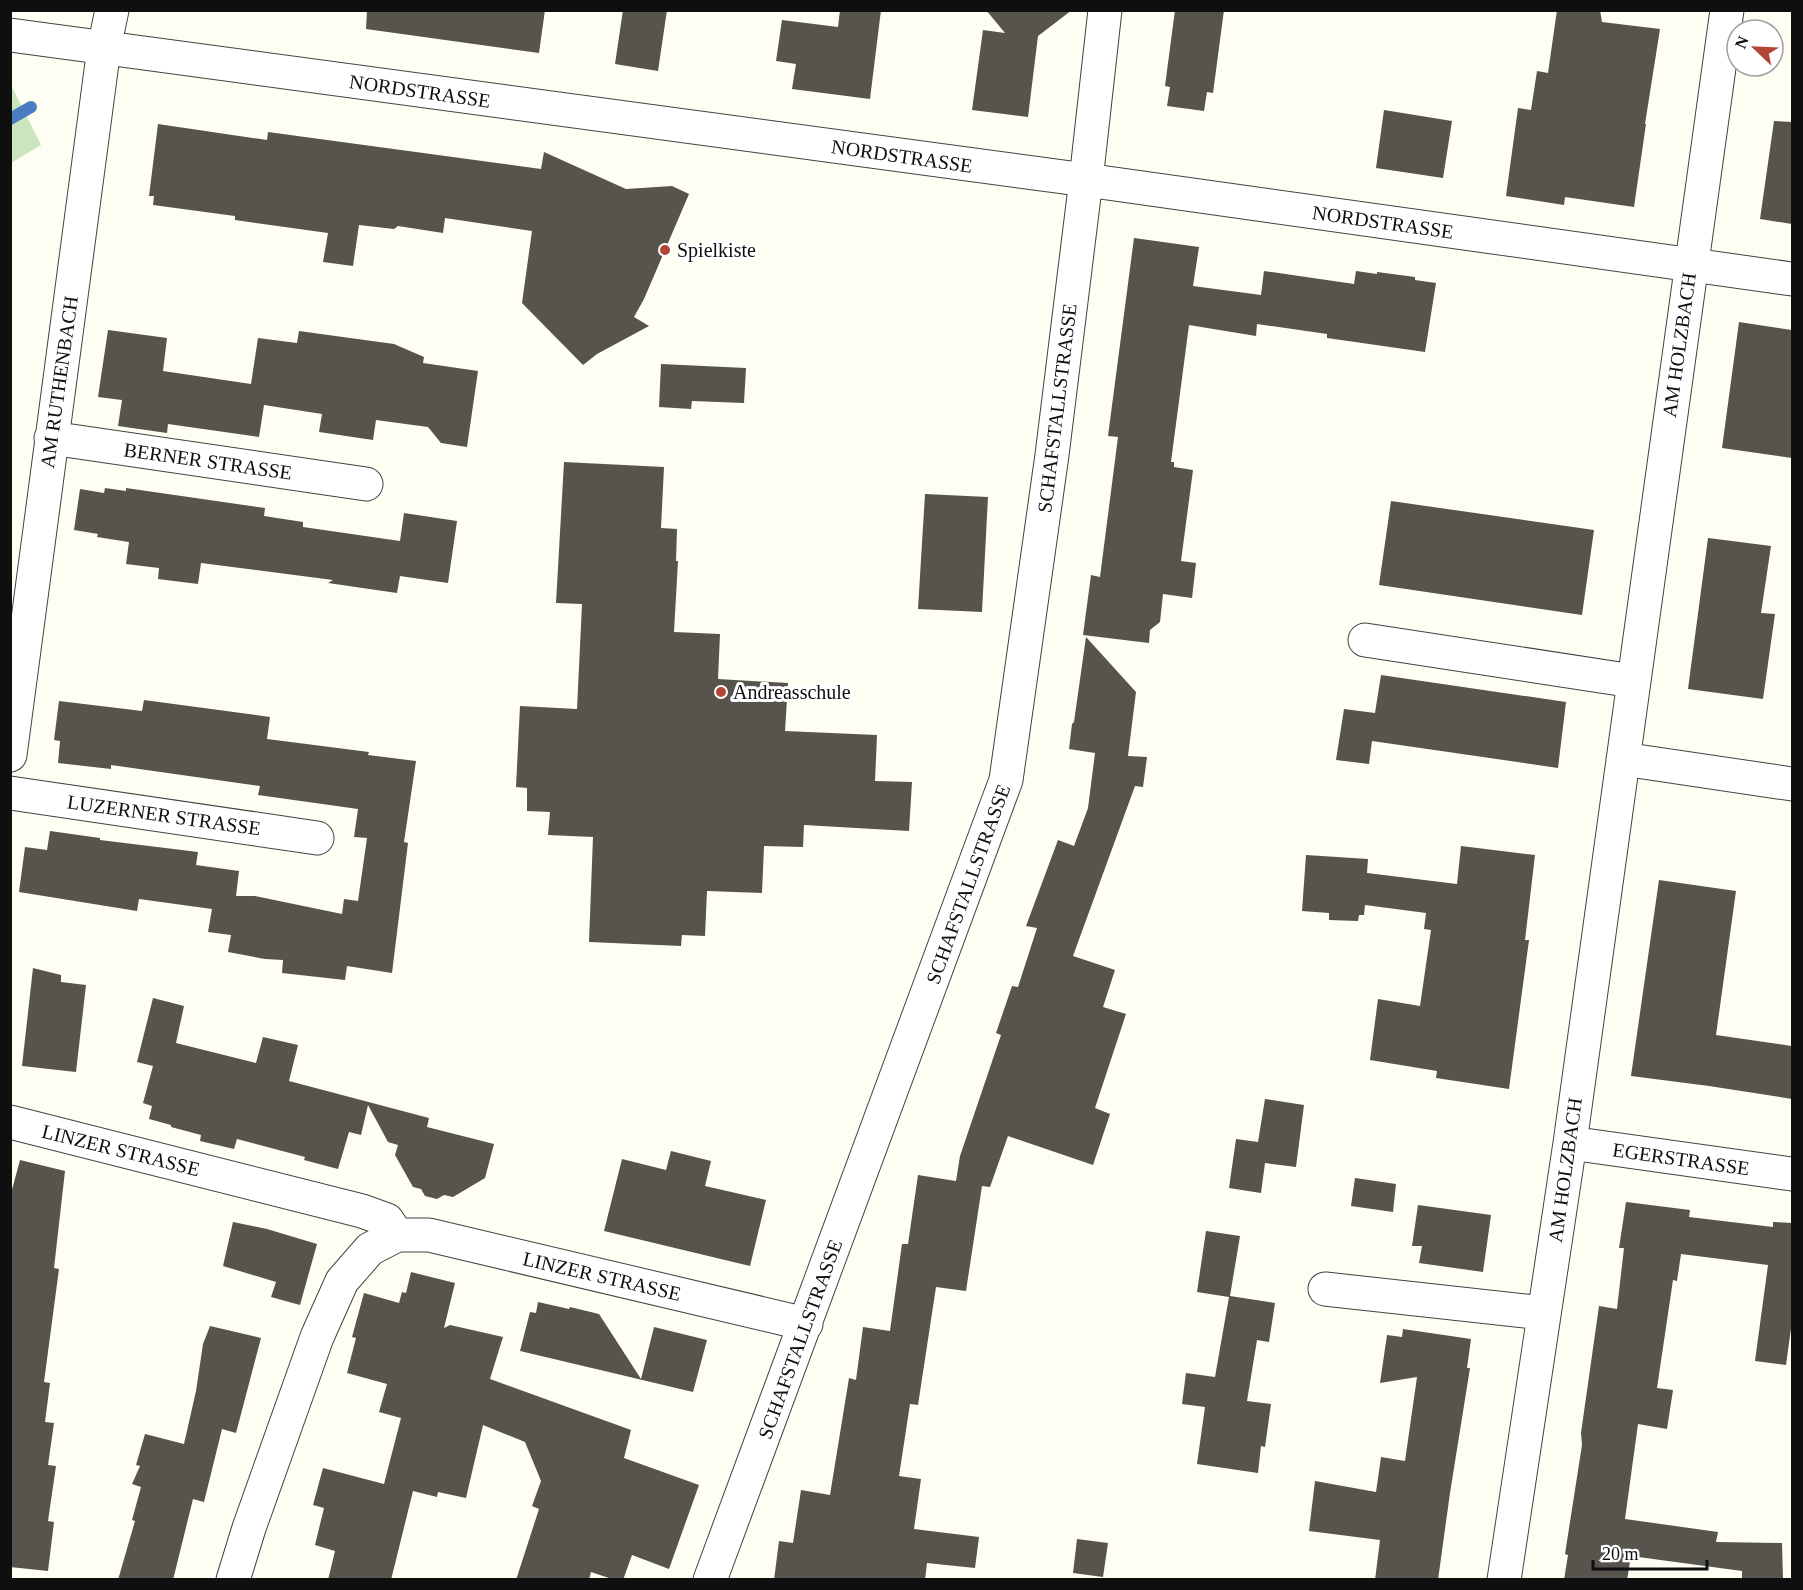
<svg xmlns="http://www.w3.org/2000/svg" width="1803" height="1590" viewBox="0 0 1803 1590" font-family="'Times New Roman',serif">
	<style>
		.green { fill: #cce5bf }
		.lines { fill: none; stroke-linecap: round; stroke-linejoin: round }
		.stream { stroke: #4b7cc0; stroke-width: 12 }
		.building { fill: #57534d }
		.minor-casing { stroke: #424242; stroke-width: 35 }
		.minor { stroke: #fff; stroke-width: 33 }
		.poi-dot { fill: #b24635; stroke: #fff; stroke-width: 2 }
		.labels { text-anchor: middle; dominant-baseline: central; stroke-width: 6; stroke-linejoin: round; paint-order: stroke }
		.street-label { font-size: 20px; fill: #0f0f0f; stroke: #fff }
		.poi-label { font-size: 20px; fill: #0f0f0f; stroke: #fff; text-anchor: start }
	</style>
	<rect width="100%" height="100%" fill="#fefef3"/>
	<path class="green" d="M 10,83 L 41,145 L 11,163 L 10,163 Z"/>
	<g class="lines">
		<path class="stream" d="M 10,119 L 31,107"/>
	</g>
	<path class="building" d="M 367,10 L 545,10 L 539,53 L 366,29 Z
		M 623,10 L 667,10 L 658,71 L 615,64 Z
		M 840,10 L 881,10 L 870,99 L 792,89 L 796,64 L 776,61 L 782,20 L 838,27 Z
		M 986,10 L 1072,10 L 1038,36 L 1028,117 L 972,110 L 983,30 L 1005,33 Z
		M 1175,10 L 1224,10 L 1213,93 L 1207,92 L 1204,111 L 1167,106 L 1170,87 L 1165,86 Z
		M 1557,10 L 1600,10 L 1602,22 L 1660,29 L 1645,124 L 1646,124 L 1634,207 L 1565,197 L 1564,205 L 1506,196 L 1518,108 L 1531,110 L 1537,71 L 1548,73 Z
		M 1384,110 L 1452,121 L 1443,178 L 1376,168 Z
		M 1774,121 L 1792,122 L 1792,224 L 1760,219 Z
		M 158,124 L 267,140 L 268,132 L 541,169 L 544,152 L 626,189 L 672,186 L 689,194 L 644,299 L 634,317 L 649,326 L 597,354 L 583,365 L 522,303 L 532,231 L 445,218 L 443,233 L 398,226 L 394,229 L 359,225 L 353,266 L 323,262 L 328,233 L 235,220 L 235,216 L 153,205 L 154,196 L 149,196 Z
		M 1134,238 L 1199,247 L 1193,286 L 1261,295 L 1264,271 L 1354,284 L 1356,271 L 1377,274 L 1377,272 L 1415,277 L 1415,280 L 1436,283 L 1425,352 L 1327,338 L 1327,334 L 1257,324 L 1256,336 L 1189,325 L 1171,462 L 1174,462 L 1174,467 L 1193,470 L 1181,561 L 1196,563 L 1192,598 L 1163,594 L 1160,622 L 1150,630 L 1149,643 L 1083,635 L 1091,575 L 1100,577 L 1118,437 L 1108,436 Z
		M 1739,322 L 1792,330 L 1792,458 L 1722,448 Z
		M 108,330 L 167,338 L 163,371 L 251,384 L 258,338 L 297,343 L 299,331 L 394,344 L 424,357 L 423,363 L 478,371 L 467,447 L 441,443 L 428,427 L 376,420 L 373,440 L 319,432 L 322,414 L 264,405 L 259,437 L 168,424 L 167,433 L 118,426 L 122,400 L 98,397 Z
		M 661,364 L 746,368 L 744,403 L 692,401 L 691,409 L 659,407 Z
		M 564,462 L 664,467 L 661,528 L 677,529 L 676,561 L 678,561 L 674,632 L 720,634 L 718,679 L 788,683 L 785,731 L 877,735 L 875,781 L 912,782 L 909,831 L 804,825 L 803,847 L 764,846 L 762,893 L 707,891 L 705,936 L 682,935 L 681,946 L 589,942 L 593,837 L 548,835 L 550,812 L 527,811 L 527,788 L 516,787 L 520,706 L 577,709 L 582,604 L 556,603 Z
		M 105,488 L 126,491 L 126,488 L 265,508 L 264,516 L 303,522 L 303,527 L 400,541 L 404,513 L 457,521 L 448,583 L 400,576 L 397,593 L 328,583 L 333,580 L 201,563 L 198,584 L 158,579 L 159,568 L 126,564 L 129,542 L 97,537 L 98,534 L 74,530 L 80,489 L 104,493 Z
		M 925,494 L 988,497 L 982,612 L 918,609 Z
		M 1391,501 L 1594,530 L 1582,615 L 1379,585 Z
		M 1708,538 L 1771,546 L 1761,613 L 1775,614 L 1763,699 L 1688,689 Z
		M 1086,637 L 1136,692 L 1128,756 L 1147,757 L 1143,787 L 1135,786 L 1073,956 L 1115,970 L 1103,1007 L 1126,1014 L 1095,1108 L 1110,1114 L 1093,1165 L 1008,1136 L 990,1187 L 982,1186 L 966,1291 L 936,1287 L 918,1405 L 910,1404 L 899,1476 L 921,1479 L 914,1529 L 979,1537 L 975,1568 L 927,1563 L 925,1580 L 774,1580 L 779,1541 L 793,1543 L 801,1490 L 830,1495 L 849,1378 L 856,1380 L 863,1327 L 890,1331 L 902,1244 L 908,1244 L 918,1175 L 956,1181 L 960,1156 L 1001,1035 L 996,1033 L 1012,986 L 1018,987 L 1037,928 L 1026,926 L 1058,840 L 1074,846 L 1088,808 L 1095,753 L 1069,749 L 1072,724 L 1074,722 Z
		M 1381,675 L 1566,702 L 1558,768 L 1372,741 L 1369,764 L 1336,760 L 1344,709 L 1375,713 Z
		M 144,700 L 270,717 L 267,739 L 369,752 L 368,755 L 416,761 L 404,842 L 408,843 L 392,973 L 347,966 L 345,980 L 282,973 L 283,960 L 265,959 L 228,952 L 231,935 L 208,932 L 212,909 L 139,899 L 137,911 L 19,892 L 25,847 L 47,850 L 50,831 L 100,838 L 100,840 L 198,852 L 196,865 L 239,871 L 236,896 L 255,896 L 342,914 L 344,899 L 358,901 L 367,838 L 354,837 L 358,809 L 258,795 L 260,786 L 111,765 L 111,769 L 58,763 L 60,741 L 54,740 L 59,701 L 142,711 Z
		M 1461,846 L 1535,855 L 1525,940 L 1529,940 L 1509,1089 L 1436,1078 L 1437,1071 L 1370,1060 L 1378,999 L 1420,1006 L 1431,930 L 1424,929 L 1426,913 L 1365,905 L 1364,915 L 1359,915 L 1358,921 L 1329,920 L 1329,913 L 1302,911 L 1306,855 L 1368,859 L 1367,873 L 1457,884 Z
		M 1659,880 L 1736,891 L 1716,1035 L 1792,1046 L 1792,1099 L 1709,1086 L 1631,1076 Z
		M 33,968 L 61,975 L 61,982 L 86,985 L 76,1072 L 22,1066 Z
		M 153,998 L 184,1006 L 176,1043 L 256,1063 L 263,1037 L 298,1045 L 289,1081 L 429,1118 L 427,1127 L 494,1144 L 485,1178 L 453,1197 L 444,1195 L 437,1199 L 425,1196 L 421,1189 L 413,1187 L 395,1155 L 398,1145 L 388,1142 L 368,1105 L 361,1135 L 349,1132 L 338,1169 L 304,1160 L 305,1157 L 237,1139 L 234,1149 L 200,1141 L 201,1135 L 171,1127 L 171,1125 L 149,1119 L 152,1106 L 143,1103 L 153,1066 L 137,1062 Z
		M 1265,1099 L 1304,1105 L 1296,1167 L 1265,1163 L 1261,1193 L 1229,1188 L 1236,1139 L 1258,1142 Z
		M 671,1151 L 711,1161 L 705,1186 L 766,1200 L 750,1266 L 604,1231 L 622,1159 L 666,1170 Z
		M 20,1160 L 65,1171 L 54,1268 L 59,1269 L 44,1382 L 50,1383 L 45,1422 L 54,1423 L 48,1465 L 56,1466 L 48,1521 L 54,1522 L 48,1571 L 10,1567 L 10,1197 Z
		M 1355,1178 L 1396,1184 L 1393,1212 L 1351,1206 Z
		M 1626,1202 L 1690,1210 L 1689,1217 L 1773,1227 L 1773,1222 L 1792,1223 L 1792,1321 L 1786,1365 L 1755,1361 L 1768,1265 L 1681,1254 L 1677,1281 L 1673,1280 L 1657,1388 L 1673,1390 L 1667,1429 L 1638,1424 L 1625,1519 L 1718,1532 L 1716,1542 L 1782,1543 L 1783,1580 L 1742,1580 L 1742,1571 L 1631,1556 L 1627,1580 L 1564,1580 L 1568,1555 L 1565,1554 L 1582,1445 L 1581,1433 L 1599,1306 L 1617,1309 L 1624,1248 L 1619,1248 Z
		M 1418,1205 L 1491,1215 L 1483,1272 L 1419,1263 L 1422,1246 L 1412,1246 Z
		M 233,1222 L 267,1229 L 317,1244 L 300,1305 L 271,1297 L 276,1282 L 223,1266 Z
		M 1206,1231 L 1240,1236 L 1230,1296 L 1275,1303 L 1269,1342 L 1257,1340 L 1247,1401 L 1271,1404 L 1265,1447 L 1261,1446 L 1258,1473 L 1197,1464 L 1205,1407 L 1182,1404 L 1186,1373 L 1215,1377 L 1229,1297 L 1197,1292 Z
		M 411,1272 L 455,1283 L 444,1328 L 450,1325 L 503,1337 L 490,1379 L 631,1430 L 624,1458 L 699,1485 L 669,1569 L 632,1555 L 623,1580 L 615,1580 L 591,1572 L 589,1580 L 516,1580 L 539,1509 L 532,1506 L 541,1481 L 525,1442 L 483,1425 L 466,1498 L 438,1492 L 437,1497 L 413,1491 L 391,1580 L 328,1580 L 335,1551 L 315,1545 L 324,1508 L 313,1505 L 323,1468 L 384,1484 L 401,1418 L 379,1412 L 387,1384 L 347,1373 L 356,1338 L 352,1337 L 364,1293 L 399,1303 L 402,1292 L 406,1293 Z
		M 538,1302 L 569,1309 L 570,1307 L 599,1314 L 641,1379 L 654,1327 L 707,1340 L 693,1392 L 520,1351 L 530,1312 L 536,1313 Z
		M 210,1326 L 261,1338 L 236,1433 L 222,1429 L 204,1502 L 193,1499 L 173,1580 L 118,1580 L 135,1521 L 132,1520 L 141,1487 L 132,1484 L 140,1466 L 136,1465 L 145,1434 L 184,1444 L 196,1391 L 203,1344 Z
		M 1403,1329 L 1471,1339 L 1467,1368 L 1470,1368 L 1450,1493 L 1438,1580 L 1375,1580 L 1380,1540 L 1309,1531 L 1315,1481 L 1376,1492 L 1381,1457 L 1405,1461 L 1417,1377 L 1380,1383 L 1387,1335 L 1402,1337 Z
		M 1077,1539 L 1108,1543 L 1103,1577 L 1073,1573 Z"/>
	<g class="lines">
		<defs>
			<path id="minor" d="M 10,35 L 1086,180 L 1792,279
				M 51,438 L 366,484
				M 1365,640 L 1633,681
				M 10,755 L 104,48 L 112,10
				M 1623,759 L 1792,784
				M 10,793 L 317,838
				M 10,1122 L 362,1211 L 387,1220 L 397,1235
				M 1570,1143 L 1792,1174
				M 1325,1289 L 1544,1313
				M 233,1580 L 249,1528 L 317,1337 L 342,1281 L 370,1249 L 397,1235 L 429,1235 L 806,1324
				M 710,1580 L 1006,780 L 1052,455 L 1086,180 L 1105,10
				M 1504,1580 L 1570,1143 L 1727,10"/>
		</defs>
		<use href="#minor" class="minor-casing"/>
		<use href="#minor" class="minor"/>
	</g>
	<g class="poi-dot">
		<circle cx="665" cy="250" r="6"/>
		<circle cx="721" cy="692" r="6"/>
	</g>
	<g class="labels">
		<g class="street-label">
			<text transform="translate(420 91) rotate(8)">NORDSTRASSE</text>
			<text transform="translate(902 156) rotate(8)">NORDSTRASSE</text>
			<text transform="translate(1383 222) rotate(8)">NORDSTRASSE</text>
			<text transform="translate(1679 345) rotate(-82)">AM HOLZBACH</text>
			<text transform="translate(59 382) rotate(-82)">AM RUTHENBACH</text>
			<text transform="translate(1057 408) rotate(-83)">SCHAFSTALLSTRASSE</text>
			<text transform="translate(208 461) rotate(8)">BERNER STRASSE</text>
			<text transform="translate(164 815) rotate(8)">LUZERNER STRASSE</text>
			<text transform="translate(968 884) rotate(-70)">SCHAFSTALLSTRASSE</text>
			<text transform="translate(121 1150) rotate(14)">LINZER STRASSE</text>
			<text transform="translate(1681 1159) rotate(8)">EGERSTRASSE</text>
			<text transform="translate(1565 1170) rotate(-82)">AM HOLZBACH</text>
			<text transform="translate(602 1276) rotate(13)">LINZER STRASSE</text>
			<text transform="translate(800 1339) rotate(-70)">SCHAFSTALLSTRASSE</text>
		</g>
		<g class="poi-label">
			<text x="677" y="250">Spielkiste</text>
			<text x="733" y="692">Andreasschule</text>
		</g>
	</g>
	<rect width="1803" height="1590" fill="none" stroke="#0f0f0f" stroke-width="24"/>
	<g transform="translate(1755 48) rotate(293)"><circle r="28" fill="#ffffff" stroke="#9f9f9f" stroke-width="1.5"/>
	<path d="M0-4.5L10 22L0 15L-10 22Z" fill="#b24635"/>
	<text y="-9" font-size="16" font-weight="bold" text-anchor="middle" fill="#0f0f0f">N</text>
	</g>
	<path d="M1593 1560v9h114v-9" fill="none" stroke="#0f0f0f" stroke-width="3"/>
	<text x="1602" y="1560" font-size="18" fill="#0f0f0f" stroke="#ffffff" stroke-width="4.5" paint-order="stroke">20 m</text>
</svg>
